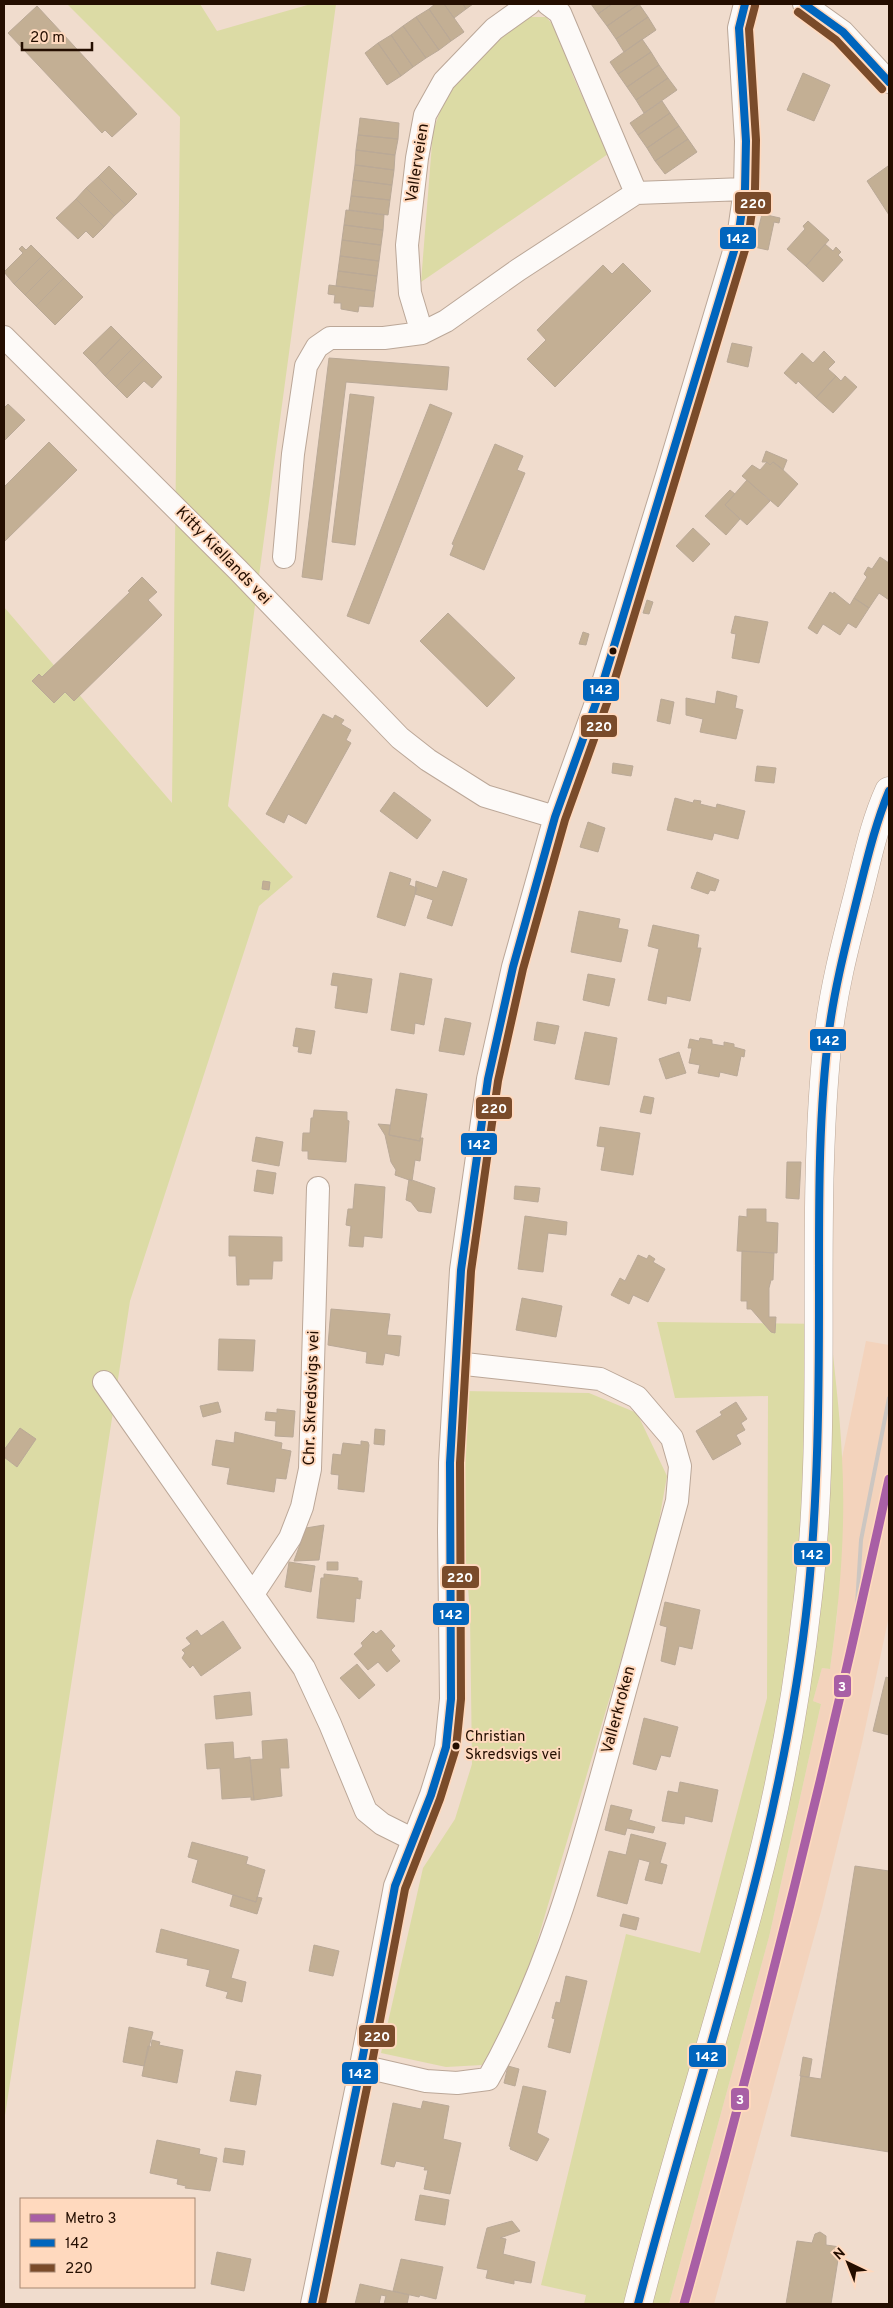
<svg xmlns="http://www.w3.org/2000/svg" width="893" height="2308" viewBox="0 0 893 2308" font-family="Overpass,sans-serif">
	<style>
		.built { fill: #f3d3bc }
		.green { fill: #dcdba5 }
		.building { fill: #c3af94; stroke: #baa997 }
		.lines { fill: none; stroke-linecap: round; stroke-linejoin: round }
		.minor-casing { stroke: #bba798; stroke-width: 24 }
		.tertiary-casing { stroke: #bba798; stroke-width: 29 }
		.minor { stroke: #fdfaf8; stroke-width: 22 }
		.tertiary { stroke: #fdfaf8; stroke-width: 28 }
		.rail { stroke: #ccc6c1; stroke-width: 4 }
		.bus-1-casing { stroke: #ffd9be; stroke-width: 11 }
		.bus-2-casing { stroke: #ffd9be; stroke-width: 11 }
		.bus-1 { stroke: #0065bd; stroke-width: 8 }
		.bus-2 { stroke: #7a4b2a; stroke-width: 8 }
		.metro-1-casing { stroke: #ffd9be; stroke-width: 12 }
		.metro-1 { stroke: #a85fa5; stroke-width: 9 }
		.bus-dot { fill: #240e00; stroke: #ffd9be; stroke-width: 2 }
		.labels { text-anchor: middle; dominant-baseline: central; stroke-width: 4; stroke-linejoin: round; paint-order: stroke }
		.bus-label { font-size: 15px; fill: #240e00; stroke: #ffd9be; text-anchor: start }
		.street-label { font-size: 16px; fill: #240e00; stroke: #ffd9be }
		.line-badge { stroke: #ffd9be; stroke-width: 2 }
		.badge-label { font-size: 14px; text-anchor: middle; font-weight: bold; fill: #fff }
	</style>
	<rect width="100%" height="100%" fill="#f0dccd"/>
	<path class="built" d="M 866,1341 L 889,1345 L 889,1616 L 862,1743 L 822,1908 L 714,2304 L 669,2304 L 769,1937 L 821,1704 L 813,1701 L 822,1668 L 830,1669 L 837,1616 L 842,1528 L 842,1458 Z"/>
	<path class="green" d="M 67,4 L 200,4 L 217,31 L 311,4 L 336,4 L 228,806 L 293,877 L 259,906 L 130,1301 L 4,2122 L 4,607 L 172,803 L 180,117 Z
		M 526,17 L 546,17 L 560,33 L 573,76 L 608,154 L 421,282 L 433,131 L 446,95 L 487,46 Z
		M 657,1322 L 830,1324 C 834,1368 840,1412 842,1457 C 846,1527 840,1599 830,1669 L 822,1668 L 813,1701 L 821,1704 L 769,1937 L 669,2304 L 584,2304 L 586,2295 L 541,2285 L 626,1934 L 700,1953 L 767,1698 L 768,1396 L 675,1398 Z
		M 462,1391 L 589,1393 L 637,1413 L 667,1476 L 654,1549 L 517,2009 L 482,2065 L 446,2067 L 381,2053 L 423,1868 L 455,1819 L 472,1764 L 470,1614 L 459,1467 Z"/>
	<path class="building" d="M 435,4 L 444,4 L 464,32 L 451,41 L 429,9 Z
		M 444,4 L 463,4 L 466,9 L 454,18 Z
		M 463,4 L 473,4 L 466,9 Z
		M 591,4 L 612,4 L 598,14 Z
		M 612,4 L 639,4 L 607,26 L 598,14 Z
		M 639,4 L 648,17 L 616,39 L 607,26 Z
		M 37,6 L 137,114 L 112,137 L 105,130 L 102,133 L 8,33 Z
		M 429,9 L 451,41 L 439,50 L 416,17 Z
		M 416,17 L 439,50 L 426,58 L 403,26 Z
		M 648,17 L 656,30 L 624,52 L 616,39 Z
		M 403,26 L 426,58 L 413,67 L 391,35 Z
		M 391,35 L 413,67 L 401,76 L 378,43 Z
		M 642,39 L 651,52 L 618,74 L 610,62 Z
		M 378,43 L 401,76 L 387,85 L 365,53 Z
		M 651,52 L 659,65 L 627,87 L 618,74 Z
		M 659,65 L 668,78 L 636,100 L 627,87 Z
		M 803,73 L 830,85 L 814,121 L 787,110 Z
		M 668,78 L 677,90 L 644,113 L 636,100 Z
		M 662,101 L 670,113 L 638,135 L 630,123 Z
		M 670,113 L 679,126 L 647,148 L 638,135 Z
		M 360,118 L 399,123 L 398,139 L 358,135 Z
		M 679,126 L 688,139 L 655,161 L 647,148 Z
		M 358,135 L 398,139 L 395,155 L 356,150 Z
		M 688,139 L 697,152 L 665,174 L 655,161 Z
		M 356,150 L 395,155 L 394,170 L 355,165 Z
		M 355,165 L 394,170 L 392,185 L 353,180 Z
		M 109,166 L 137,194 L 126,205 L 98,177 Z
		M 888,166 L 889,167 L 889,215 L 867,181 Z
		M 98,177 L 126,205 L 114,216 L 86,188 Z
		M 353,180 L 392,185 L 390,200 L 351,196 Z
		M 86,188 L 114,216 L 104,227 L 76,199 Z
		M 351,196 L 390,200 L 388,215 L 349,210 Z
		M 76,199 L 104,227 L 93,238 L 86,231 L 78,239 L 56,218 Z
		M 346,210 L 384,215 L 383,230 L 344,225 Z
		M 762,214 L 780,218 L 779,223 L 774,222 L 768,250 L 754,247 Z
		M 808,221 L 829,240 L 806,266 L 787,249 L 805,229 L 803,226 Z
		M 344,225 L 383,230 L 381,245 L 342,240 Z
		M 342,240 L 381,245 L 379,261 L 340,256 Z
		M 825,244 L 833,251 L 836,247 L 841,252 L 838,255 L 843,260 L 823,282 L 806,266 Z
		M 31,245 L 42,256 L 14,284 L 4,272 L 23,253 L 19,249 L 22,246 L 26,250 Z
		M 42,256 L 53,267 L 25,295 L 14,284 Z
		M 340,256 L 379,261 L 377,276 L 338,271 Z
		M 623,263 L 651,291 L 555,387 L 527,359 L 546,340 L 537,330 L 603,265 L 612,274 Z
		M 53,267 L 64,278 L 36,306 L 25,295 Z
		M 338,271 L 377,276 L 375,291 L 336,286 Z
		M 64,278 L 83,297 L 55,325 L 36,306 Z
		M 329,285 L 375,291 L 373,307 L 359,306 L 358,312 L 341,309 L 341,303 L 334,303 L 335,295 L 328,294 Z
		M 111,326 L 122,337 L 95,365 L 83,353 Z
		M 122,337 L 133,348 L 105,376 L 95,365 Z
		M 732,343 L 752,347 L 748,367 L 727,362 Z
		M 133,348 L 144,359 L 116,387 L 105,376 Z
		M 824,351 L 835,362 L 828,369 L 836,376 L 816,398 L 798,381 L 796,384 L 784,373 L 802,353 L 813,363 Z
		M 329,358 L 449,367 L 447,390 L 346,382 L 322,580 L 302,577 Z
		M 144,359 L 162,377 L 152,388 L 144,381 L 127,398 L 116,387 Z
		M 836,376 L 841,381 L 845,376 L 857,387 L 833,413 L 816,398 Z
		M 350,394 L 374,397 L 355,545 L 332,542 Z
		M 8,404 L 25,420 L 4,441 L 4,408 Z
		M 430,404 L 452,413 L 369,624 L 347,616 Z
		M 49,442 L 77,470 L 4,542 L 4,487 Z
		M 495,444 L 523,456 L 517,470 L 525,473 L 484,570 L 450,555 L 454,545 L 452,544 Z
		M 766,451 L 787,460 L 783,470 L 773,462 L 770,465 L 767,462 L 762,462 Z
		M 767,462 L 770,465 L 773,462 L 780,467 L 798,484 L 778,507 L 742,476 L 752,465 L 760,470 Z
		M 747,480 L 770,501 L 747,525 L 725,505 Z
		M 730,490 L 735,494 L 725,505 L 740,519 L 726,535 L 705,516 Z
		M 693,528 L 710,544 L 693,562 L 676,546 Z
		M 880,557 L 889,563 L 889,600 L 879,593 L 869,608 L 854,598 L 867,577 L 864,574 L 868,567 L 872,569 Z
		M 142,577 L 157,592 L 148,600 L 162,615 L 74,701 L 65,692 L 54,703 L 32,681 L 39,674 L 42,677 L 130,592 L 128,591 Z
		M 830,592 L 833,594 L 834,592 L 850,605 L 854,598 L 869,608 L 856,628 L 848,623 L 840,635 L 823,624 L 817,634 L 808,628 Z
		M 647,600 L 653,602 L 649,614 L 643,613 Z
		M 448,613 L 515,678 L 487,707 L 420,641 Z
		M 735,616 L 768,622 L 759,663 L 732,658 L 736,634 L 731,633 Z
		M 583,632 L 589,634 L 586,645 L 579,644 Z
		M 717,691 L 737,696 L 735,708 L 743,710 L 736,739 L 700,732 L 703,719 L 686,715 L 686,698 L 715,704 Z
		M 661,699 L 674,702 L 670,724 L 657,721 Z
		M 323,714 L 333,719 L 335,715 L 344,720 L 341,724 L 351,730 L 346,740 L 351,743 L 306,824 L 288,814 L 284,823 L 266,814 Z
		M 613,763 L 633,766 L 631,776 L 612,773 Z
		M 757,766 L 776,768 L 774,783 L 755,781 Z
		M 394,792 L 431,820 L 417,839 L 380,811 Z
		M 675,798 L 693,803 L 694,800 L 701,801 L 700,804 L 716,808 L 717,804 L 745,811 L 738,839 L 714,833 L 712,840 L 667,830 Z
		M 588,822 L 605,828 L 598,852 L 580,847 Z
		M 443,871 L 467,879 L 452,926 L 427,918 L 433,900 L 415,894 L 416,881 L 437,888 Z
		M 390,872 L 411,879 L 409,885 L 417,888 L 405,926 L 377,917 Z
		M 697,872 L 719,880 L 715,891 L 710,890 L 708,894 L 691,888 Z
		M 263,881 L 270,882 L 269,890 L 262,889 Z
		M 579,911 L 620,919 L 618,928 L 628,930 L 621,962 L 571,952 Z
		M 653,925 L 699,935 L 697,948 L 701,948 L 690,1001 L 667,996 L 666,1004 L 648,1000 L 659,949 L 648,946 Z
		M 333,973 L 372,979 L 367,1013 L 335,1008 L 338,986 L 331,985 Z
		M 400,973 L 432,979 L 424,1025 L 415,1023 L 414,1034 L 391,1030 Z
		M 588,974 L 615,979 L 609,1006 L 583,1000 Z
		M 445,1018 L 471,1023 L 464,1055 L 439,1051 Z
		M 537,1022 L 559,1026 L 555,1044 L 534,1040 Z
		M 296,1028 L 315,1031 L 311,1054 L 298,1052 L 299,1047 L 293,1046 Z
		M 585,1032 L 617,1038 L 609,1085 L 575,1079 Z
		M 700,1038 L 712,1040 L 712,1044 L 724,1046 L 724,1042 L 734,1044 L 734,1047 L 745,1050 L 744,1057 L 741,1056 L 737,1076 L 720,1072 L 719,1077 L 698,1073 L 700,1065 L 689,1063 L 692,1048 L 688,1048 L 690,1039 L 699,1041 Z
		M 679,1052 L 686,1073 L 666,1079 L 659,1059 Z
		M 396,1089 L 427,1094 L 420,1141 L 389,1135 Z
		M 644,1096 L 654,1098 L 651,1114 L 640,1112 Z
		M 314,1110 L 347,1112 L 347,1120 L 349,1121 L 346,1162 L 308,1159 L 308,1151 L 302,1151 L 303,1133 L 310,1133 L 311,1118 L 313,1118 Z
		M 378,1124 L 390,1125 L 389,1135 L 420,1141 L 420,1138 L 423,1138 L 420,1161 L 415,1160 L 412,1181 L 395,1175 L 396,1170 L 391,1162 L 385,1135 Z
		M 600,1127 L 640,1133 L 633,1175 L 601,1170 L 605,1147 L 597,1146 Z
		M 256,1137 L 283,1142 L 279,1166 L 252,1161 Z
		M 787,1162 L 801,1162 L 799,1199 L 786,1198 Z
		M 257,1170 L 276,1173 L 273,1194 L 254,1191 Z
		M 409,1179 L 435,1188 L 431,1213 L 418,1211 L 411,1202 L 406,1200 Z
		M 355,1184 L 385,1187 L 382,1238 L 364,1236 L 363,1247 L 349,1246 L 351,1226 L 346,1225 L 348,1209 L 353,1209 Z
		M 515,1186 L 540,1188 L 538,1202 L 514,1199 Z
		M 747,1209 L 766,1209 L 766,1222 L 778,1223 L 777,1253 L 737,1251 L 739,1216 L 747,1217 Z
		M 525,1216 L 567,1222 L 566,1235 L 548,1233 L 543,1272 L 518,1269 Z
		M 229,1236 L 282,1237 L 282,1261 L 273,1261 L 272,1279 L 249,1279 L 249,1285 L 237,1285 L 236,1256 L 229,1256 Z
		M 742,1251 L 774,1253 L 773,1280 L 771,1280 L 769,1288 L 769,1317 L 776,1317 L 775,1333 L 771,1332 L 751,1309 L 747,1309 L 747,1301 L 741,1301 Z
		M 638,1255 L 647,1259 L 649,1255 L 655,1259 L 653,1262 L 665,1269 L 648,1302 L 633,1295 L 629,1304 L 611,1295 L 620,1278 L 625,1281 Z
		M 522,1298 L 562,1306 L 556,1337 L 516,1330 Z
		M 331,1309 L 390,1314 L 387,1335 L 401,1336 L 399,1356 L 385,1353 L 383,1365 L 366,1363 L 367,1352 L 328,1345 Z
		M 219,1339 L 255,1340 L 253,1371 L 218,1370 Z
		M 218,1402 L 221,1412 L 203,1417 L 200,1406 Z
		M 736,1402 L 747,1419 L 741,1423 L 745,1430 L 736,1435 L 741,1444 L 713,1460 L 696,1431 L 722,1415 L 720,1412 Z
		M 277,1409 L 295,1411 L 293,1437 L 275,1436 L 276,1421 L 265,1420 L 266,1412 L 277,1413 Z
		M 20,1428 L 36,1439 L 17,1467 L 4,1457 L 4,1450 Z
		M 375,1429 L 385,1430 L 384,1445 L 374,1444 Z
		M 235,1432 L 282,1443 L 281,1449 L 291,1451 L 286,1479 L 276,1478 L 274,1492 L 227,1484 L 230,1468 L 212,1465 L 216,1440 L 234,1443 Z
		M 361,1441 L 368,1442 L 369,1445 L 364,1492 L 338,1489 L 339,1475 L 331,1474 L 333,1454 L 341,1455 L 343,1443 L 361,1445 Z
		M 324,1525 L 319,1560 L 294,1561 L 306,1528 Z
		M 289,1562 L 315,1566 L 311,1592 L 285,1587 Z
		M 327,1562 L 338,1562 L 338,1570 L 327,1570 Z
		M 324,1574 L 358,1578 L 358,1581 L 362,1581 L 360,1599 L 356,1598 L 354,1622 L 317,1618 L 321,1578 L 324,1578 Z
		M 665,1602 L 700,1610 L 692,1649 L 679,1646 L 675,1665 L 661,1661 L 667,1627 L 660,1625 Z
		M 223,1621 L 241,1648 L 201,1676 L 193,1665 L 190,1668 L 182,1658 L 185,1653 L 182,1650 L 191,1644 L 186,1638 L 197,1630 L 201,1636 Z
		M 381,1630 L 395,1646 L 391,1650 L 400,1661 L 387,1672 L 378,1662 L 368,1670 L 354,1654 L 363,1646 L 361,1643 L 373,1631 L 376,1634 Z
		M 357,1664 L 375,1685 L 359,1699 L 340,1678 Z
		M 886,1677 L 889,1678 L 889,1735 L 873,1731 Z
		M 250,1692 L 252,1715 L 216,1719 L 214,1696 Z
		M 644,1718 L 678,1727 L 670,1757 L 661,1755 L 656,1770 L 633,1764 Z
		M 287,1739 L 289,1768 L 280,1768 L 282,1796 L 254,1800 L 250,1760 L 263,1759 L 262,1741 Z
		M 233,1742 L 234,1759 L 250,1757 L 254,1800 L 251,1800 L 251,1797 L 222,1799 L 220,1768 L 207,1769 L 205,1744 Z
		M 680,1782 L 718,1790 L 712,1822 L 685,1816 L 684,1824 L 662,1821 L 668,1791 L 678,1793 Z
		M 611,1805 L 632,1810 L 629,1820 L 655,1827 L 653,1833 L 627,1828 L 625,1835 L 605,1830 Z
		M 631,1834 L 666,1843 L 660,1863 L 667,1865 L 662,1884 L 645,1880 L 650,1862 L 639,1859 L 627,1904 L 597,1896 L 609,1851 L 626,1855 Z
		M 192,1842 L 248,1857 L 246,1864 L 265,1870 L 256,1902 L 192,1882 L 198,1860 L 188,1857 Z
		M 855,1866 L 889,1871 L 889,2152 L 791,2136 L 801,2076 L 821,2079 Z
		M 233,1895 L 256,1902 L 257,1897 L 262,1898 L 257,1914 L 230,1906 Z
		M 623,1914 L 639,1918 L 636,1930 L 620,1926 Z
		M 161,1929 L 239,1950 L 231,1978 L 246,1982 L 242,2002 L 226,1998 L 228,1992 L 206,1986 L 210,1970 L 187,1965 L 188,1959 L 156,1952 Z
		M 314,1945 L 339,1951 L 333,1976 L 309,1971 Z
		M 566,1976 L 587,1981 L 570,2053 L 548,2047 L 555,2019 L 552,2018 L 556,2002 L 560,2003 Z
		M 129,2027 L 153,2032 L 144,2066 L 123,2062 Z
		M 152,2040 L 160,2042 L 159,2045 L 183,2050 L 177,2083 L 142,2076 L 148,2046 L 151,2047 Z
		M 803,2057 L 812,2059 L 809,2077 L 800,2076 Z
		M 508,2066 L 519,2069 L 515,2086 L 504,2083 Z
		M 236,2071 L 261,2075 L 256,2105 L 230,2101 Z
		M 523,2086 L 546,2091 L 537,2133 L 549,2139 L 537,2161 L 510,2149 L 511,2147 L 509,2146 Z
		M 423,2101 L 449,2106 L 443,2139 L 461,2143 L 450,2194 L 424,2189 L 428,2170 L 424,2170 L 425,2167 L 396,2161 L 394,2167 L 381,2164 L 393,2103 L 421,2109 Z
		M 157,2140 L 200,2149 L 199,2154 L 217,2158 L 210,2191 L 185,2188 L 186,2186 L 177,2184 L 178,2179 L 150,2173 Z
		M 225,2148 L 245,2151 L 243,2165 L 223,2162 Z
		M 420,2195 L 449,2200 L 445,2225 L 415,2220 Z
		M 512,2221 L 520,2231 L 500,2238 L 506,2239 L 503,2254 L 535,2262 L 531,2283 L 514,2280 L 514,2284 L 486,2278 L 488,2270 L 477,2268 L 487,2228 Z
		M 820,2232 L 826,2236 L 826,2245 L 840,2247 L 831,2304 L 786,2304 L 797,2241 L 812,2243 L 815,2234 Z
		M 217,2252 L 251,2259 L 244,2291 L 211,2284 Z
		M 401,2259 L 443,2267 L 436,2299 L 420,2295 L 419,2297 L 393,2291 Z
		M 360,2284 L 409,2295 L 407,2304 L 384,2304 L 386,2296 L 381,2295 L 379,2304 L 355,2304 Z"/>
	<g class="lines">
		<defs>
			<path id="minor" d="M 548,4 L 560,13 L 636,193
				M 804,4 L 843,32 L 889,82
				M 422,333 L 410,293 L 407,245 L 417,158 L 425,115 L 444,81 L 494,29 L 529,4
				M 4,337 L 238,570 L 400,738 L 428,760 L 485,796 L 555,817
				M 284,557 L 293,454 L 306,366 L 317,347 L 330,338 L 384,338 L 422,333 L 446,321 L 518,270 L 636,193 L 745,189
				M 104,1382 L 304,1668 L 330,1724 L 366,1811 L 382,1824 L 412,1839
				M 253,1594 L 290,1538 L 302,1507 L 310,1469 L 318,1188
				M 361,2066 L 426,2081 L 457,2083 L 488,2079 C 550,1970 582,1847 615,1727 C 635,1652 656,1577 677,1501 L 680,1466 L 672,1438 L 637,1397 L 600,1379 L 456,1363
				M 312,2304 L 361,2066 L 395,1886 L 431,1795 L 446,1747 L 451,1699 L 449,1531 L 450,1463 L 461,1270 L 488,1079 L 513,967 L 555,817 L 601,689 L 668,472 L 738,238 L 745,189 L 746,141 L 739,28 L 745,4"/>
			<path id="tertiary" d="M 638,2304 C 673,2166 717,2031 753,1894 C 779,1798 797,1696 808,1597 C 829,1414 809,1229 827,1047 C 832,995 845,945 858,895 C 867,860 874,824 889,791"/>
		</defs>
		<use href="#minor" class="minor-casing"/>
		<use href="#tertiary" class="tertiary-casing"/>
		<use href="#minor" class="minor"/>
		<use href="#tertiary" class="tertiary"/>
		<path class="rail" d="M 848,1668 L 856,1621 L 861,1540 L 889,1398"/>
		<defs>
			<path id="bus-1" d="M 804,4 L 843,32 L 889,82
				M 312,2304 L 361,2066 L 395,1886 L 431,1795 L 446,1747 L 451,1699 L 450,1463 L 461,1270 L 488,1079 L 513,967 L 555,817 L 601,689 L 738,238 L 745,189 L 746,141 L 739,28 L 745,4
				M 638,2304 C 699,2069 783,1839 808,1596 C 818,1496 819,1395 819,1294 C 819,1207 818,1118 829,1031 C 835,985 847,940 858,895 C 867,860 875,825 889,791"/>
			<path id="bus-2" d="M 798,12 L 836,40 L 882,89
				M 322,2304 L 371,2068 L 405,1889 L 440,1799 L 456,1748 L 461,1699 L 460,1463 L 471,1271 L 498,1081 L 523,969 L 565,820 L 611,692 L 748,240 L 755,189 L 756,140 L 749,29 L 755,6"/>
		</defs>
		<use href="#bus-1" class="bus-1-casing"/>
		<use href="#bus-2" class="bus-2-casing"/>
		<use href="#bus-1" class="bus-1"/>
		<use href="#bus-2" class="bus-2"/>
		<defs>
			<path id="metro-1" d="M 684,2304 C 761,2031 829,1756 889,1479"/>
		</defs>
		<use href="#metro-1" class="metro-1-casing"/>
		<use href="#metro-1" class="metro-1"/>
	</g>
	<g class="bus-dot">
		<circle cx="613" cy="651" r="4.5"/>
		<circle cx="456" cy="1746" r="4.5"/>
	</g>
	<g class="labels">
		<g class="bus-label">
			<text x="465" y="1737">Christian<tspan x="465" dy="18">Skredsvigs vei</tspan></text>
		</g>
		<g class="street-label">
			<text transform="translate(418 163) rotate(-81)">Vallerveien</text>
			<text transform="translate(223 556) rotate(46)">Kitty Kiellands vei</text>
			<text transform="translate(312 1398) rotate(-88)">Chr. Skredsvigs vei</text>
			<text transform="translate(619 1710) rotate(-75)">Vallerkroken</text>
		</g>
	</g>
	<g class="line-badge">
		<rect x="734" y="191" width="38" height="24" rx="5" fill="#7a4b2a"/>
		<rect x="719" y="226" width="38" height="24" rx="5" fill="#0065bd"/>
		<rect x="582" y="678" width="38" height="24" rx="5" fill="#0065bd"/>
		<rect x="580" y="714" width="38" height="24" rx="5" fill="#7a4b2a"/>
		<rect x="809" y="1028" width="38" height="24" rx="5" fill="#0065bd"/>
		<rect x="475" y="1096" width="38" height="24" rx="5" fill="#7a4b2a"/>
		<rect x="460" y="1132" width="38" height="24" rx="5" fill="#0065bd"/>
		<rect x="793" y="1542" width="38" height="24" rx="5" fill="#0065bd"/>
		<rect x="441" y="1565" width="39" height="24" rx="5" fill="#7a4b2a"/>
		<rect x="432" y="1602" width="38" height="24" rx="5" fill="#0065bd"/>
		<rect x="833" y="1674" width="19" height="24" rx="5" fill="#a85fa5"/>
		<rect x="358" y="2024" width="38" height="24" rx="5" fill="#7a4b2a"/>
		<rect x="688" y="2044" width="39" height="24" rx="5" fill="#0065bd"/>
		<rect x="341" y="2061" width="38" height="24" rx="5" fill="#0065bd"/>
		<rect x="730" y="2087" width="20" height="24" rx="5" fill="#a85fa5"/>
	</g>
	<g class="badge-label">
		<text x="753" y="208">220</text>
		<text x="738" y="243">142</text>
		<text x="601" y="694">142</text>
		<text x="599" y="731">220</text>
		<text x="828" y="1045">142</text>
		<text x="494" y="1113">220</text>
		<text x="479" y="1149">142</text>
		<text x="812" y="1559">142</text>
		<text x="460" y="1582">220</text>
		<text x="451" y="1619">142</text>
		<text x="842" y="1691">3</text>
		<text x="377" y="2041">220</text>
		<text x="707" y="2061">142</text>
		<text x="360" y="2078">142</text>
		<text x="740" y="2104">3</text>
	</g>
	<rect width="893" height="2308" fill="none" stroke="#240e00" stroke-width="10"/>
	<rect x="20" y="2198" width="175" height="90" fill="#ffd9be" stroke="#a78872"/>
	<rect x="30" y="2214" width="25" height="8" fill="#a85fa5" stroke="#a78872"/>
	<text x="65" y="2223" font-size="15" fill="#240e00">Metro 3</text>
	<rect x="30" y="2239" width="25" height="8" fill="#0065bd" stroke="#a78872"/>
	<text x="65" y="2248" font-size="15" fill="#240e00">142</text>
	<rect x="30" y="2264" width="25" height="8" fill="#7a4b2a" stroke="#a78872"/>
	<text x="65" y="2273" font-size="15" fill="#240e00">220</text>
	<g transform="translate(848 2263) rotate(317)" stroke="#ffd9be" stroke-width="4" paint-order="stroke">
	<path d="M0-4L9 19L0 12L-9 19Z" fill="#240e00"/>
	<text y="-8" font-size="14" font-weight="bold" text-anchor="middle" fill="#240e00">N</text>
	</g>
	<path d="M22 42v8h70v-8" fill="none" stroke="#240e00" stroke-width="2.5"/>
	<text x="30" y="42" font-size="15" fill="#240e00" stroke="#ffd9be" stroke-width="4" paint-order="stroke">20 m</text>
</svg>
